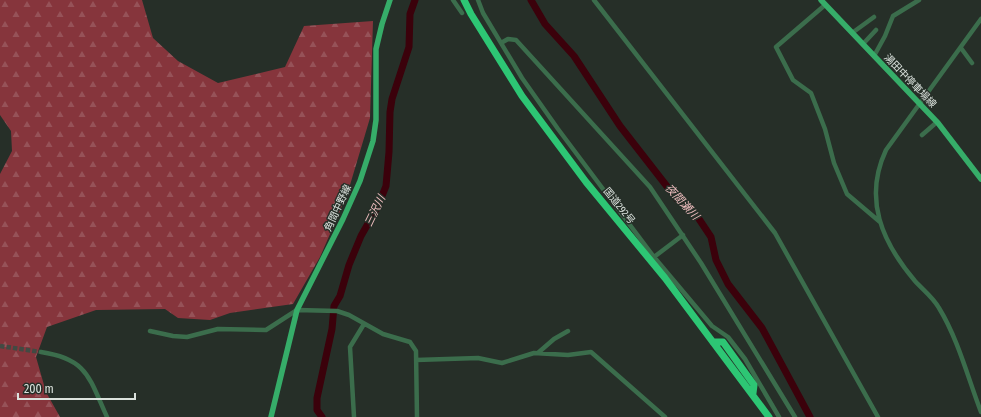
<svg xmlns="http://www.w3.org/2000/svg" width="981" height="417" viewBox="0 0 981 417" font-family="'Fira Sans Condensed','Noto Sans JP',sans-serif">
	<style>
		.forest { fill: url(#forest-firs) }
		.lines { fill: none; stroke-linecap: round; stroke-linejoin: round }
		.river { stroke: #3b010b; stroke-width: 7 }
		.minor-tunnel { stroke: #414a43; stroke-width: 4.5; stroke-dasharray: 4.5 2; stroke-linecap: butt }
		.minor { stroke: #3b6d4c; stroke-width: 4.5 }
		.major { stroke: #36ad69; stroke-width: 5.5 }
		.highway { stroke: #2dc674; stroke-width: 7 }
		.labels { text-anchor: middle; dominant-baseline: central; stroke-width: 3; stroke-linejoin: round; paint-order: stroke }
		.street-label { font-size: 10px; fill: #dbe2dd; stroke: #262f28 }
		.water-label { font-size: 11px; font-style: italic; fill: #f0bfc0; stroke: #262f28 }
	</style>
	<defs>
		<pattern id="forest-firs" width="22" height="20" patternUnits="userSpaceOnUse"><rect width="22" height="20" fill="#86353c"/><path d="M5 1l3.5 6h-7zM16 11l3.5 6h-7z" fill="#965258"/></pattern>
	</defs>
	<rect width="100%" height="100%" fill="#262f28"/>
	<path class="forest" d="M 0,0 L 142,0 L 153,38 L 178,61 L 218,83 L 285,67 L 304,26 L 373,21 L 370,118 L 347,195 L 320,257 L 293,304 L 230,313 L 210,320 L 178,318 L 165,309 L 96,310 L 47,327 L 36,357 L 46,392 L 60,417 L 0,417 L 0,174 L 12,151 L 11,131 L 0,115 Z"/>
	<g class="lines">
		<path class="river" d="M 531,0 L 545,24 L 574,56 L 620,126 L 676,198 L 697,216 L 711,237 L 716,260 L 728,284 L 762,328 L 810,417
			M 322,417 L 317,410 L 317,398 L 332,329 L 334,306 L 340,296 L 349,265 L 361,236 L 378,206 L 386,186 L 389,152 L 390,112 L 392,99 L 409,47 L 410,14 L 415,0"/>
		<path class="minor-tunnel" d="M 0,346 L 41,352"/>
		<path class="minor" d="M 453,0 L 462,13
			M 478,0 L 483,13 L 522,78 L 558,129 L 654,257 L 712,326 L 728,337 L 745,359 L 779,417
			M 594,0 L 775,233 L 878,417
			M 825,5 L 776,47 L 793,80 L 811,93 L 825,129 L 834,163 L 847,194 L 880,222
			M 981,19 L 886,150 C 863,199 882,242 915,281 C 923,290 933,297 939,308 C 958,339 968,378 981,412
			M 852,33 L 874,17
			M 501,43 L 508,39 L 516,40 L 650,187 L 701,263 L 795,417
			M 863,44 L 876,30
			M 961,48 L 972,63
			M 874,56 L 885,36 L 893,16 L 919,0
			M 922,135 L 937,122
			M 654,257 L 683,235
			M 150,331 L 173,336 L 187,337 L 218,329 L 266,330 L 297,310 L 337,311 L 349,315 L 383,334 L 410,342 L 416,351 L 417,417
			M 41,352 C 88,359 89,378 107,417
			M 539,352 L 554,339 L 568,331
			M 416,360 L 478,358 L 502,363 L 534,353 L 568,355 L 591,352 L 665,417
			M 354,417 L 350,347 L 364,324"/>
		<path class="major" d="M 821,0 L 938,123 L 981,179
			M 271,417 L 297,310 L 343,219 L 360,181 L 373,141 L 376,120 L 376,49 L 382,24 L 390,0"/>
		<path class="highway" d="M 464,0 L 471,14 L 522,96 L 586,182 L 665,278 L 769,417
			M 713,342 L 723,342 L 754,385 L 753,393"/>
	</g>
	<g class="labels">
		<g class="street-label">
			<text transform="translate(910 81) rotate(46)">湯田中停車場線</text>
			<text transform="translate(619 206) rotate(51)">国道292号</text>
			<text transform="translate(338 208) rotate(-65)">角間中野線</text>
		</g>
		<g class="water-label">
			<text transform="translate(682 202) rotate(47)">夜間瀬川</text>
			<text transform="translate(375 211) rotate(-64)">三沢川</text>
		</g>
	</g>
	<path d="M18 393v6h117v-6" fill="none" stroke="#dbe2dd" stroke-width="2"/>
	<text x="24" y="393" font-size="12" fill="#dbe2dd" stroke="#262f28" stroke-width="3" paint-order="stroke">200 m</text>
</svg>
